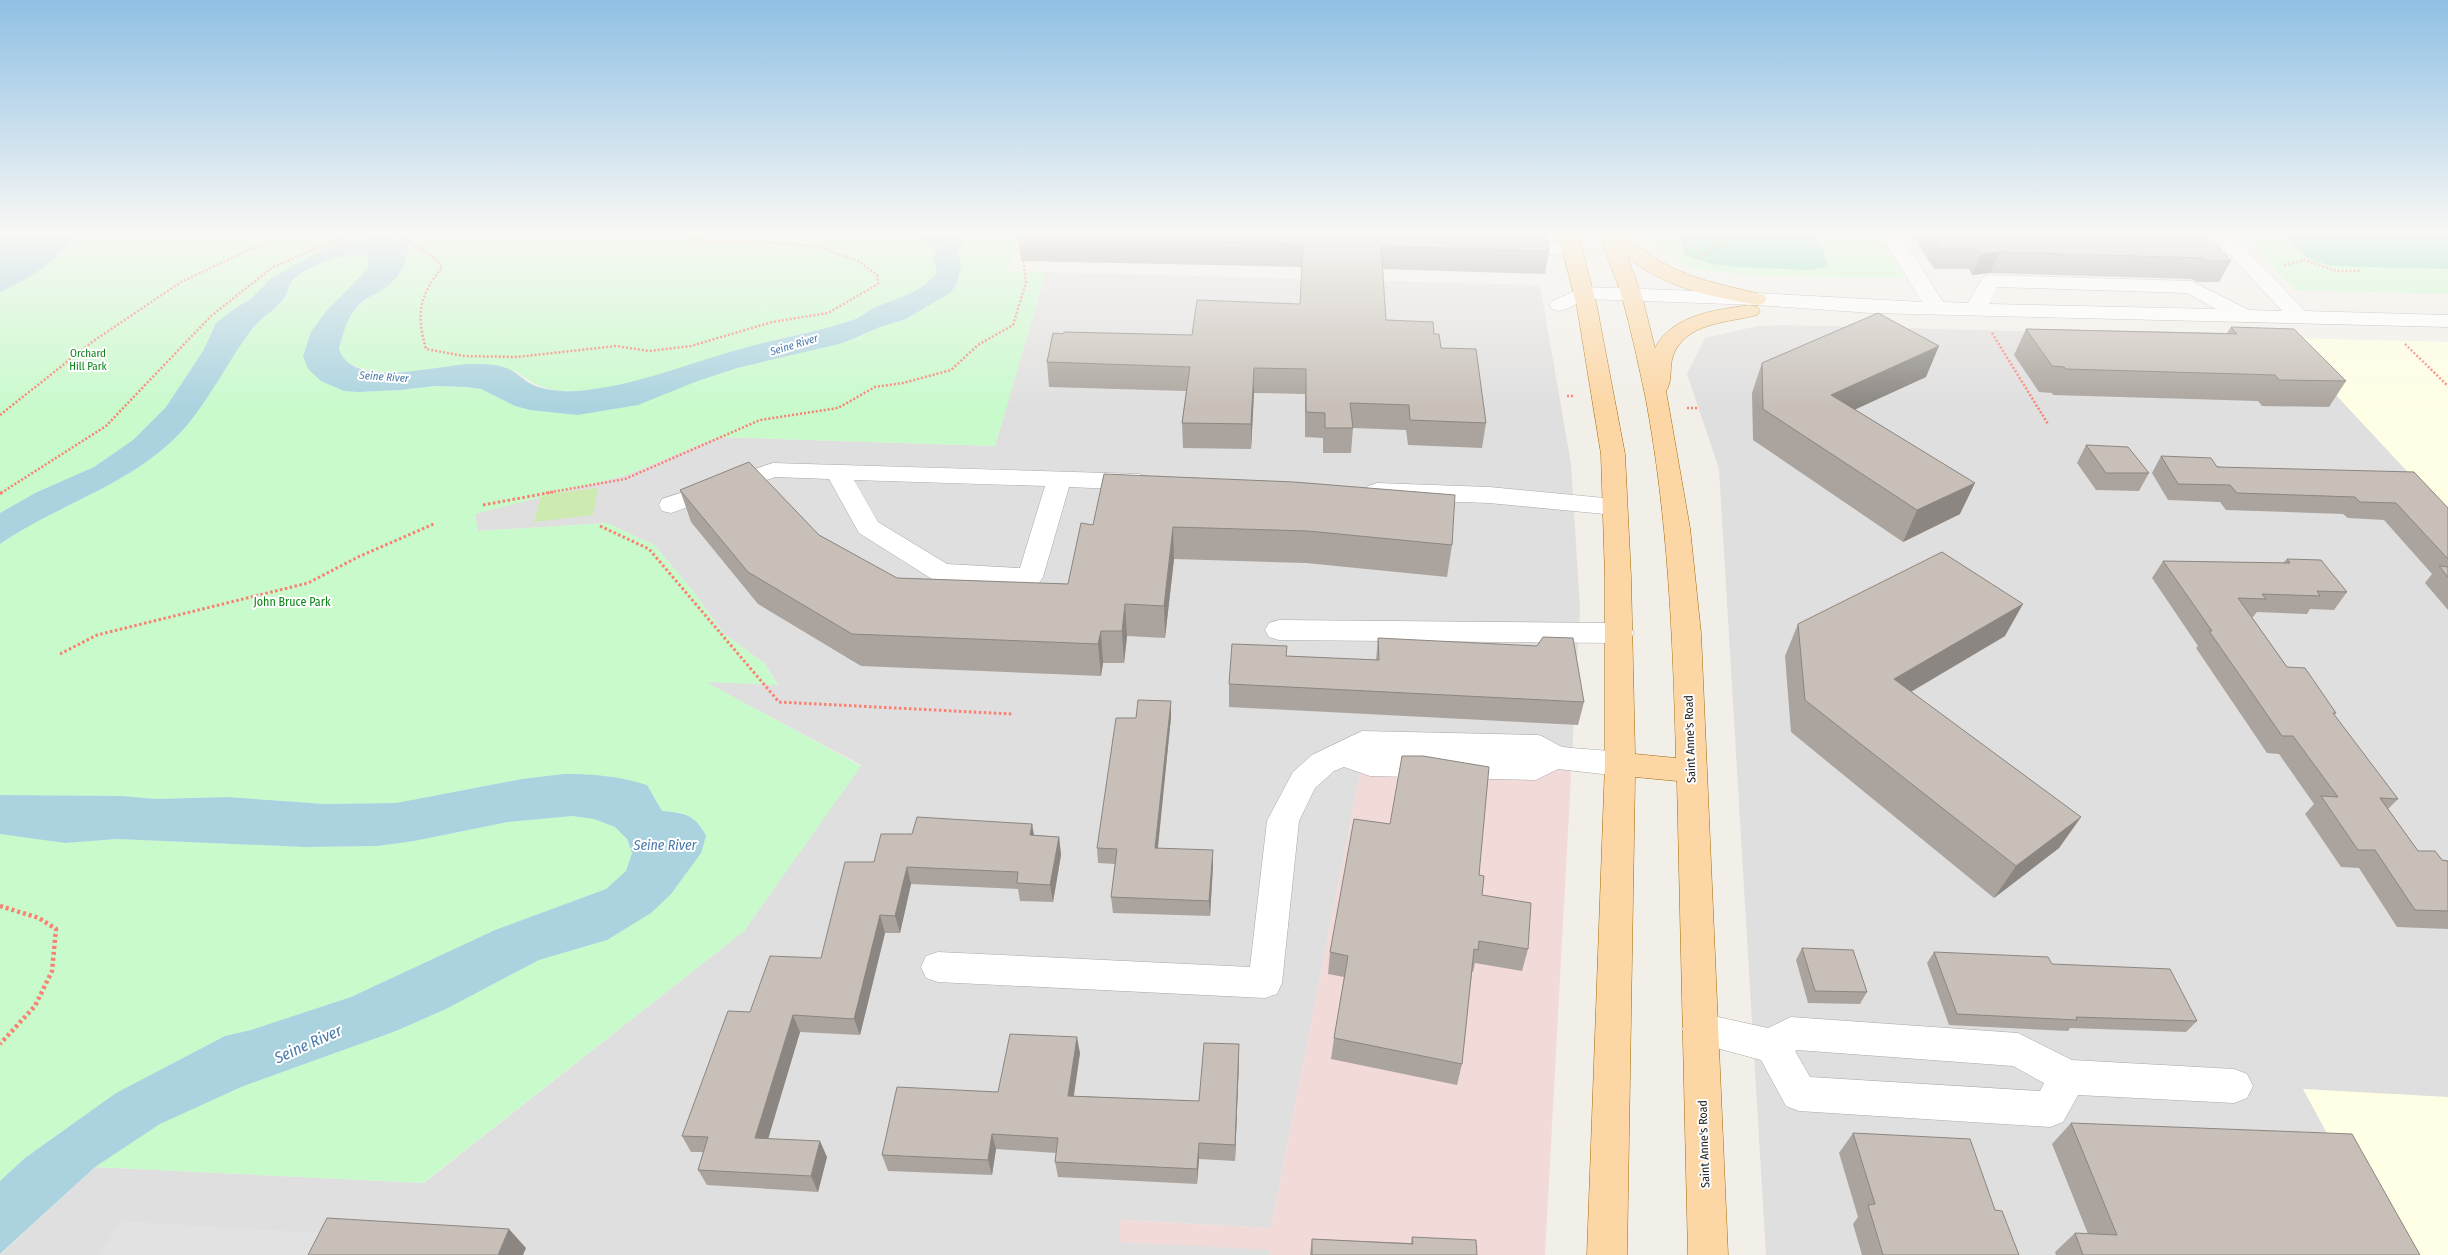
<svg xmlns="http://www.w3.org/2000/svg" width="2448" height="1255" viewBox="0 0 2448 1255" font-family="'Fira Sans Condensed',sans-serif">
	<style>
		.residential { fill: #e0dfdf }
		.commercial { fill: #f2dad9 }
		.education { fill: #ffffe5 }
		.grass { fill: #cdebb0 }
		.park { fill: #c8facc }
		.pitch { fill: #88e0be }
		.parking { fill: #e2e2e2 }
		.water { fill: #aad3df }
		.lines { fill: none; stroke-linecap: round; stroke-linejoin: round }
		.minor-casing { stroke: #a9a9a9; stroke-width: 1 }
		.major-casing { stroke: #a06b00; stroke-width: 1 }
		.path-far2 { stroke: #fa8072; stroke-width: 2.5; stroke-dasharray: 2 2; stroke-linecap: butt }
		.path-far1 { stroke: #fa8072; stroke-width: 3; stroke-dasharray: 2.5 2.5; stroke-linecap: butt }
		.path { stroke: #fa8072; stroke-width: 4.5; stroke-dasharray: 3 3; stroke-linecap: butt }
		.minor { fill: #fff; fill-rule: evenodd }
		.major { fill: #fcd6a4; fill-rule: evenodd }
		.wall { fill: #aba49e }
		.shaded-wall { fill: #8b8681 }
		.building { fill: #c7bfb8; stroke: #8b8681 }
		.labels { text-anchor: middle; dominant-baseline: central; stroke-width: 4; stroke-linejoin: round; paint-order: stroke }
		.far-water-label { font-size: 11px; font-style: italic; fill: #4a7aab; stroke: #fff }
		.far-park-label { font-size: 11px; fill: #0c8416; stroke: #fff }
		.park-label { font-size: 12px; fill: #0c8416; stroke: #fff }
		.street-label { font-size: 12px; fill: #222; stroke: #fff }
		.water-label { font-size: 14px; font-style: italic; fill: #4a7aab; stroke: #fff }
		.near-water-label { font-size: 16px; font-style: italic; fill: #4a7aab; stroke: #fff }
	</style>
	<rect width="100%" height="100%" fill="#f2efe9"/>
	<path class="residential" d="M 1046,272 L 1540,285 L 1571,464 L 1580,608 L 1572,757 L 1365,748 L 1271,1228 L 1121,1220 L 1270,1250 L 1270,1255 L 0,1255 L 95,1167 L 424,1183 L 744,931 L 861,765 L 705,682 L 778,684 L 764,663 L 723,633 L 693,591 L 654,545 L 607,523 L 478,531 L 475,513 L 626,475 L 718,437 L 995,446 Z
		M 1784,325 L 2283,338 L 2448,515 L 2448,1255 L 1766,1255 L 1719,469 L 1687,374 L 1705,338 L 1758,326 Z"/>
	<path class="commercial" d="M 1365,748 L 1572,757 L 1545,1255 L 1270,1255 L 1270,1250 L 1118,1242 L 1121,1220 L 1271,1228 Z"/>
	<path class="education" d="M 2283,338 L 2448,342 L 2448,515 Z
		M 2303,1089 L 2448,1097 L 2448,1255 L 2393,1255 Z"/>
	<path class="grass" d="M 598,488 L 593,515 L 534,522 L 541,495 Z"/>
	<path class="park" d="M 0,232 L 811,232 L 918,238 L 938,247 L 933,260 L 937,272 C 923,292 897,298 876,307 C 868,311 862,317 853,320 C 817,332 780,338 743,348 C 688,364 632,389 575,391 C 551,392 534,386 516,371 L 383,372 C 366,370 345,367 339,349 C 346,320 354,304 382,291 L 379,235 L 352,238 L 339,242 L 271,278 L 251,299 L 237,307 L 216,323 L 203,351 L 166,407 L 133,440 L 94,467 L 35,493 L 0,513 Z
		M 951,232 L 1020,232 L 1007,271 L 1046,272 L 995,446 L 718,437 L 626,475 L 475,514 L 478,531 L 607,523 L 654,545 L 693,591 L 723,633 L 764,663 L 778,685 L 706,682 L 861,766 L 744,931 L 423,1183 L 95,1167 L 160,1124 L 188,1110 L 241,1087 L 396,1031 L 446,1009 L 539,960 L 607,940 L 683,813 L 662,811 L 522,779 L 396,803 L 325,804 L 227,797 L 156,799 L 122,796 L 0,795 L 0,544 C 61,502 139,483 188,424 C 211,396 228,362 249,332 C 258,320 272,312 282,301 C 287,295 288,286 292,281 C 304,266 352,249 369,257 L 368,269 L 327,310 L 311,332 L 359,392 L 400,390 L 435,386 L 466,387 L 481,389 L 515,406 L 530,410 L 577,415 L 695,382 L 737,368 L 843,343 L 880,327 L 906,319 L 928,306 L 958,260 L 958,254 L 963,240 L 961,235 Z
		M 1654,232 L 1876,232 L 1904,278 L 1765,276 L 1701,270 L 1679,261 L 1660,248 Z
		M 2241,232 L 2448,232 L 2448,294 L 2295,290 Z
		M 572,816 L 594,819 L 615,827 L 627,839 L 632,853 L 626,871 L 606,889 L 495,930 L 351,997 L 251,1030 L 225,1036 L 116,1093 L 25,1158 L 0,1181 L 0,834 L 65,843 L 117,839 L 305,847 L 378,846 L 414,841 L 508,822 Z"/>
	<path class="pitch" d="M 1679,232 L 1820,232 L 1815,236 L 1824,252 L 1828,267 L 1810,270 L 1739,267 L 1712,264 L 1685,255 Z
		M 2281,232 L 2448,232 L 2448,269 L 2331,266 L 2307,258 Z"/>
	<path class="parking" d="M 120,1221 L 340,1234 L 330,1255 L 100,1255 Z"/>
	<path class="water" d="M 0,232 L 75,232 C 58,262 31,278 0,292 Z
		M 811,232 L 951,232 L 961,235 L 963,240 L 958,254 L 961,265 L 960,271 L 956,285 L 950,293 L 906,319 L 880,327 L 843,343 L 737,368 L 695,382 L 638,405 L 577,415 L 530,410 L 515,406 L 481,389 L 466,387 L 435,386 L 400,390 L 359,392 L 344,391 L 321,381 L 308,369 L 303,356 L 311,332 L 327,310 L 368,269 L 368,257 C 352,249 304,266 292,281 C 288,287 287,295 282,301 C 272,312 258,320 249,333 C 228,362 211,396 188,424 C 139,483 61,502 0,544 L 0,513 L 35,493 L 94,467 L 133,440 L 166,407 L 203,351 L 216,323 L 237,307 L 251,299 L 271,278 L 320,251 L 352,238 L 392,237 L 408,245 C 407,265 398,280 381,291 C 373,296 365,298 358,306 C 347,318 343,333 339,349 C 353,391 440,364 472,364 C 483,364 497,364 506,368 C 516,371 522,379 531,384 C 543,390 562,392 576,391 C 634,387 688,363 744,348 C 780,338 818,332 853,320 C 862,317 868,310 876,307 C 897,298 923,292 937,272 L 933,260 L 937,247 L 918,238 Z
		M 564,774 C 593,774 619,776 647,785 L 662,811 C 684,813 695,814 706,836 L 701,853 L 671,894 L 651,913 L 607,940 L 539,960 L 446,1009 L 396,1031 L 241,1087 L 160,1124 L 95,1167 L 0,1254 L 0,1181 L 25,1158 L 116,1093 L 225,1036 L 251,1030 L 351,997 L 495,930 L 606,889 L 626,871 L 632,853 L 627,839 L 615,827 L 594,819 L 572,816 L 508,822 L 414,841 L 378,846 L 305,847 L 117,839 L 65,843 L 0,834 L 0,795 L 122,796 L 156,799 L 227,797 L 325,804 L 396,803 L 522,779 Z"/>
	<g class="lines">
		<defs>
			<path id="minor" d="M 1879,232 L 1899,232 L 1943,302 L 1968,303 L 1983,277 L 1990,275 L 2191,281 L 2249,310 L 2282,311 L 2209,232 L 2230,232 L 2305,311 L 2448,315 L 2448,327 L 1871,313 L 1757,305 L 1587,299 L 1566,309 L 1559,311 L 1552,309 L 1549,305 L 1552,301 L 1584,287 L 1757,293 L 1922,302 ZM 1997,287 L 2187,293 L 2216,309 L 1989,304 Z
				M 1557,241 L 1579,243 L 1582,247 L 1579,251 L 1572,253 L 1519,256 L 1505,254 L 1502,250 L 1505,246 L 1512,244 Z
				M 773,463 L 1139,474 L 1148,477 L 1151,482 L 1148,487 L 1139,490 L 1069,487 L 1043,577 L 1039,583 L 1030,586 L 941,582 L 932,579 L 859,533 L 829,479 L 775,477 L 671,513 L 662,511 L 659,505 L 662,499 ZM 854,480 L 1045,486 L 1020,568 L 947,564 L 878,522 Z
				M 1377,483 L 1489,487 L 1615,499 L 1624,501 L 1627,507 L 1624,513 L 1615,515 L 1489,503 L 1377,499 L 1368,496 L 1365,491 L 1368,486 Z
				M 1279,620 L 1620,623 L 1630,626 L 1634,633 L 1630,640 L 1620,643 L 1279,640 L 1269,637 L 1265,630 L 1269,623 Z
				M 1362,731 L 1538,735 C 1547,737 1555,745 1563,747 C 1586,750 1609,749 1631,756 L 1635,764 L 1631,772 L 1620,776 L 1558,769 L 1536,780 L 1370,776 L 1344,767 L 1334,771 L 1315,788 L 1299,821 L 1282,983 L 1277,994 L 1265,998 L 938,982 L 926,978 L 921,967 L 926,956 L 938,952 L 1250,967 L 1267,821 L 1293,772 L 1312,755 Z
				M 1700,1013 L 1768,1028 L 1791,1017 L 2018,1033 L 2072,1060 L 2234,1069 L 2247,1074 L 2253,1086 L 2247,1098 L 2234,1103 L 2078,1095 L 2063,1122 L 2050,1127 L 1799,1111 L 1786,1106 L 1761,1060 L 1687,1040 L 1682,1029 L 1687,1018 ZM 1797,1050 L 2013,1066 L 2044,1083 L 2040,1091 L 1810,1077 L 1795,1051 Z"/>
			<path id="major" d="M 1558,232 L 1578,232 L 1597,307 L 1625,454 L 1631,577 L 1635,754 L 1676,758 C 1673,638 1668,518 1646,400 C 1639,366 1631,330 1622,297 C 1616,275 1603,255 1601,232 L 1626,232 C 1663,276 1713,282 1764,295 L 1767,299 L 1764,303 L 1757,305 C 1711,296 1663,288 1627,256 L 1642,296 L 1655,348 C 1673,314 1716,310 1750,305 L 1757,307 L 1760,311 L 1757,315 C 1728,323 1685,322 1673,356 C 1669,367 1673,381 1666,391 L 1690,528 L 1701,633 L 1728,1255 L 1688,1255 L 1677,781 L 1635,777 L 1627,1255 L 1587,1255 L 1605,764 L 1605,577 L 1601,454 L 1577,307 Z"/>
		</defs>
		<use href="#minor" class="minor-casing"/>
		<use href="#major" class="major-casing"/>
		<path class="path-far2" d="M 1695,259 L 1743,232
			M 2284,265 L 2305,260 L 2336,271 L 2360,271
			M 1992,333 L 2048,424
			M 2405,344 L 2448,386
			M 1567,396 L 1574,396
			M 1687,408 L 1699,408
			M 0,415 L 92,342 L 181,282 L 287,232
			M 1,493 L 106,426 L 211,316 L 273,267 L 350,234 L 375,233 L 399,235 L 435,258 L 442,267 C 419,297 416,313 426,349 L 464,356 L 517,357 L 616,346 L 649,351 L 691,346 L 772,322 L 828,313 L 878,284 L 877,275 L 858,261 L 818,247 L 778,243 L 705,241 L 652,232
			M 546,493 L 625,479 L 760,420 L 838,408 L 875,387 L 903,383 L 951,370 L 978,345 L 1013,325 L 1026,282 L 1023,258"/>
		<path class="path-far1" d="M 0,494 L 2,492
			M 483,505 L 553,492
			M 600,526 L 649,549 L 779,702 L 1012,714
			M 60,654 L 97,635 L 308,583 L 360,556 L 434,524"/>
		<path class="path" d="M 0,906 L 39,918 L 56,929 L 52,971 L 35,1006 L 0,1044"/>
		<use href="#minor" class="minor"/>
		<use href="#major" class="major"/>
	</g>
	<path class="wall" d="M 1021,232 L 1539,232 L 1539,234 L 1549,251 L 1545,274 L 1383,269 L 1386,320 L 1434,334 L 1441,348 L 1486,423 L 1482,448 L 1408,445 L 1406,430 L 1353,428 L 1351,453 L 1323,453 L 1323,438 L 1305,437 L 1305,394 L 1254,393 L 1251,449 L 1183,448 L 1182,423 L 1186,391 L 1049,387 L 1047,362 L 1063,334 L 1192,335 L 1300,304 L 1302,267 L 1021,261 L 1018,238 Z
		M 1910,232 L 2204,232 L 2231,261 L 2219,282 L 2197,282 L 2191,279 L 1990,273 L 1972,275 L 1969,269 L 1934,269 Z
		M 2231,327 L 2346,381 L 2329,407 L 2262,406 L 2258,401 L 2053,395 L 2052,393 L 2039,392 L 2014,355 L 2026,329 L 2227,333 Z
		M 1762,363 L 1926,377 L 1855,409 L 1960,514 L 1903,542 L 1753,440 L 1752,393 Z
		M 2086,445 L 2149,473 L 2139,491 L 2096,490 L 2077,463 Z
		M 2161,456 L 2448,508 L 2448,610 L 2425,583 L 2432,574 L 2384,520 L 2348,518 L 2343,514 L 2226,510 L 2220,502 L 2168,500 L 2152,473 Z
		M 1104,474 L 1452,545 L 1447,577 L 1306,563 L 1174,559 L 1165,638 L 1127,636 L 1124,663 L 1103,663 L 1101,676 L 861,666 L 758,604 L 691,522 L 680,490 L 819,535 L 897,578 L 1068,584 L 1093,525 Z
		M 2287,559 L 2347,592 L 2334,610 L 2310,609 L 2307,614 L 2257,612 L 2253,617 L 2252,617 L 2287,667 L 2336,713 L 2334,715 L 2398,799 L 2388,809 L 2418,851 L 2442,860 L 2448,861 L 2448,929 L 2397,927 L 2359,868 L 2341,867 L 2305,814 L 2314,804 L 2279,754 L 2267,753 L 2196,648 L 2198,646 L 2152,578 L 2163,561 L 2283,563 Z
		M 1798,624 L 2005,636 L 1911,692 L 2081,817 L 2059,848 L 1994,898 L 1791,732 L 1785,656 Z
		M 1378,638 L 1584,702 L 1578,725 L 1229,707 L 1229,684 L 1286,656 L 1376,660 Z
		M 1171,717 L 1158,848 L 1213,866 L 1210,916 L 1113,913 L 1111,897 L 1115,864 L 1098,863 L 1097,848 L 1136,718 Z
		M 1032,824 L 1034,835 L 1059,837 L 1061,855 L 1053,902 L 1020,901 L 1018,889 L 911,884 L 900,933 L 885,933 L 860,1035 L 800,1032 L 768,1138 L 827,1157 L 818,1192 L 707,1185 L 698,1170 L 703,1152 L 691,1152 L 682,1136 L 750,1012 L 821,958 L 874,862 L 912,834 Z
		M 1479,875 L 1482,895 L 1528,949 L 1522,971 L 1475,963 L 1473,972 L 1472,972 L 1462,1064 L 1457,1085 L 1331,1059 L 1334,1038 L 1344,977 L 1328,974 L 1330,952 Z
		M 1802,948 L 1867,992 L 1860,1004 L 1808,1003 L 1796,960 Z
		M 1934,952 L 2197,1021 L 2186,1032 L 2070,1028 L 2068,1031 L 1949,1025 L 1927,963 Z
		M 1080,1053 L 1074,1096 L 1199,1101 L 1239,1060 L 1235,1161 L 1199,1159 L 1197,1184 L 1058,1177 L 1055,1162 L 1056,1153 L 996,1149 L 992,1175 L 888,1171 L 882,1155 L 998,1092 Z
		M 2071,1123 L 2420,1255 L 2056,1255 L 2055,1252 L 2075,1233 L 2088,1234 L 2052,1144 Z
		M 1853,1133 L 1995,1210 L 2019,1255 L 1862,1255 L 1853,1224 L 1858,1217 L 1839,1153 Z
		M 1412,1237 L 1477,1255 L 1310,1255 L 1312,1239 L 1411,1243 Z"/>
	<path class="shaded-wall" d="M 1527,232 L 1539,232 L 1538,241 L 1525,243 Z
		M 1999,252 L 1990,273 L 1972,275 L 1981,254 Z
		M 1939,346 L 1926,377 L 1819,426 L 1831,395 Z
		M 1254,368 L 1254,393 L 1251,449 L 1251,424 Z
		M 1975,483 L 1960,514 L 1903,542 L 1917,510 Z
		M 1173,527 L 1174,559 L 1165,638 L 1164,606 Z
		M 1125,604 L 1127,636 L 1124,663 L 1122,631 Z
		M 2023,604 L 2005,636 L 1878,711 L 1894,679 Z
		M 1101,631 L 1103,663 L 1101,676 L 1098,644 Z
		M 1171,701 L 1171,717 L 1156,864 L 1155,848 Z
		M 2081,817 L 2059,848 L 1994,898 L 2016,866 Z
		M 1032,824 L 1035,842 L 1030,835 Z
		M 1059,837 L 1061,855 L 1053,902 L 1050,885 Z
		M 1213,850 L 1213,866 L 1210,916 L 1209,901 Z
		M 907,867 L 911,884 L 900,933 L 895,916 Z
		M 880,915 L 885,933 L 860,1035 L 854,1019 Z
		M 793,1015 L 800,1032 L 764,1153 L 755,1138 Z
		M 1077,1037 L 1080,1053 L 1071,1112 L 1068,1096 Z
		M 1239,1044 L 1239,1060 L 1235,1161 L 1235,1145 Z
		M 992,1134 L 996,1149 L 992,1175 L 988,1160 Z
		M 820,1141 L 827,1157 L 818,1192 L 811,1176 Z
		M 1199,1143 L 1199,1159 L 1197,1184 L 1197,1169 Z
		M 509,1229 L 526,1248 L 523,1255 L 498,1255 Z"/>
	<path class="building" d="M 1021,232 L 1388,232 L 1529,236 L 1545,232 L 1549,251 L 1381,246 L 1386,320 L 1433,322 L 1434,334 L 1439,334 L 1441,348 L 1476,349 L 1486,423 L 1410,420 L 1409,405 L 1350,403 L 1353,428 L 1325,428 L 1325,413 L 1306,412 L 1306,369 L 1254,368 L 1251,424 L 1182,423 L 1190,367 L 1047,362 L 1053,333 L 1063,334 L 1064,332 L 1192,335 L 1197,300 L 1300,304 L 1303,244 L 1018,238 Z
		M 1931,232 L 2204,232 L 2231,261 L 2208,261 L 2203,258 L 1999,252 L 1981,254 L 1977,249 L 1942,248 Z
		M 1878,313 L 1939,346 L 1831,395 L 1975,483 L 1917,510 L 1763,409 L 1762,363 Z
		M 2231,327 L 2294,329 L 2346,381 L 2279,380 L 2275,375 L 2066,369 L 2064,367 L 2052,366 L 2026,329 L 2237,334 Z
		M 2086,445 L 2128,447 L 2149,473 L 2106,473 Z
		M 2161,456 L 2211,458 L 2217,467 L 2414,472 L 2448,508 L 2448,559 L 2396,503 L 2360,502 L 2355,497 L 2237,493 L 2230,485 L 2178,484 Z
		M 749,462 L 819,535 L 897,578 L 1068,584 L 1081,523 L 1093,525 L 1104,474 L 1294,482 L 1455,495 L 1452,545 L 1308,531 L 1173,527 L 1164,606 L 1125,604 L 1122,631 L 1101,631 L 1098,644 L 852,634 L 748,572 L 680,490 Z
		M 1942,552 L 2023,604 L 1894,679 L 2081,817 L 2016,866 L 1805,700 L 1798,624 Z
		M 2287,559 L 2321,560 L 2347,592 L 2317,591 L 2320,596 L 2262,594 L 2266,599 L 2238,598 L 2287,667 L 2305,668 L 2336,713 L 2333,713 L 2398,799 L 2380,798 L 2418,851 L 2435,851 L 2442,860 L 2448,861 L 2448,911 L 2415,910 L 2375,850 L 2358,850 L 2321,796 L 2338,797 L 2293,736 L 2282,736 L 2209,631 L 2212,631 L 2163,561 L 2290,563 Z
		M 2439,566 L 2448,567 L 2448,577 Z
		M 1543,637 L 1573,638 L 1584,702 L 1229,684 L 1232,644 L 1287,646 L 1286,656 L 1379,660 L 1378,638 L 1537,646 Z
		M 1138,700 L 1171,701 L 1155,848 L 1213,850 L 1209,901 L 1111,897 L 1117,849 L 1097,848 L 1116,718 L 1136,718 Z
		M 1402,756 L 1423,756 L 1489,767 L 1479,875 L 1484,876 L 1482,895 L 1531,903 L 1528,949 L 1479,941 L 1478,950 L 1474,949 L 1462,1064 L 1334,1038 L 1348,956 L 1330,952 L 1354,819 L 1390,824 Z
		M 917,817 L 1032,824 L 1030,835 L 1059,837 L 1050,885 L 1017,883 L 1018,872 L 907,867 L 895,916 L 880,915 L 854,1019 L 793,1015 L 755,1138 L 820,1141 L 811,1176 L 698,1170 L 708,1137 L 682,1136 L 728,1011 L 750,1012 L 770,956 L 821,958 L 845,862 L 874,862 L 881,834 L 912,834 Z
		M 1802,948 L 1853,950 L 1867,992 L 1815,991 Z
		M 1934,952 L 2048,957 L 2052,964 L 2170,969 L 2197,1021 L 2076,1017 L 2077,1020 L 1957,1014 Z
		M 1010,1034 L 1077,1037 L 1068,1096 L 1199,1101 L 1204,1043 L 1239,1044 L 1235,1145 L 1199,1143 L 1197,1169 L 1055,1162 L 1058,1138 L 992,1134 L 988,1160 L 882,1155 L 897,1087 L 998,1092 Z
		M 2071,1123 L 2352,1134 L 2420,1255 L 2083,1255 L 2075,1233 L 2117,1235 Z
		M 1853,1133 L 1970,1139 L 1995,1210 L 2002,1211 L 2019,1255 L 1883,1255 L 1868,1205 L 1875,1204 Z
		M 327,1218 L 509,1229 L 498,1255 L 308,1255 Z
		M 1412,1237 L 1476,1240 L 1477,1255 L 1312,1255 L 1312,1239 L 1413,1244 Z"/>
	<linearGradient id="sky" x2="0" y2="1"><stop stop-color="#8fc0e4"/><stop offset="0.57" stop-color="#f9f8f5"/><stop offset="1" stop-color="#f9f8f5" stop-opacity="0"/></linearGradient>
	<rect width="2448" height="408" fill="url(#sky)"/>
	<g class="labels">
		<g class="far-water-label">
			<text transform="translate(794 345) rotate(-17)">Seine River</text>
			<text transform="translate(384 377) rotate(4)">Seine River</text>
		</g>
		<g class="far-park-label">
			<text x="88" y="353">Orchard<tspan x="88" dy="13">Hill Park</tspan></text>
		</g>
		<g class="park-label">
			<text x="292" y="602">John Bruce Park</text>
		</g>
		<g class="street-label">
			<text transform="translate(1690 739) rotate(-92)">Saint Anne's Road</text>
			<text transform="translate(1704 1144) rotate(-92)">Saint Anne's Road</text>
		</g>
		<g class="water-label">
			<text x="665" y="845">Seine River</text>
		</g>
		<g class="near-water-label">
			<text transform="translate(308 1044) rotate(-24)">Seine River</text>
		</g>
	</g>
</svg>
